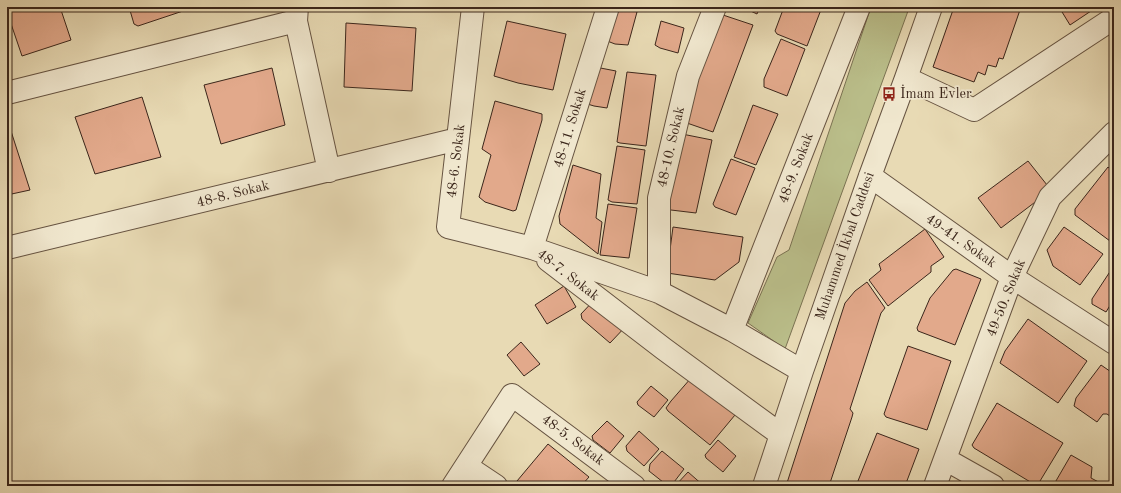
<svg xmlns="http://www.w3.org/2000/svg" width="1121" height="493" viewBox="0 0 1121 493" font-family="'Old Standard TT',serif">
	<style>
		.green { fill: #babe8a; stroke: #7a7252 }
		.building { fill: #e2a98b; stroke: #3b261b }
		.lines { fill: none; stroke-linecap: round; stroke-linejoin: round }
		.minor-casing { stroke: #665341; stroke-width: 24 }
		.minor { stroke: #f0e7ce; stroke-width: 22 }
		.labels { text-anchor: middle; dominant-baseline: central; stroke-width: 3.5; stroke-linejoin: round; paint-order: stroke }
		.poi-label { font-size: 14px; fill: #3b261b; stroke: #f0e7ce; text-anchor: start }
		.street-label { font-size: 14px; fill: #3b261b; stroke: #f0e7ce }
	</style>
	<rect width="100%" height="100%" fill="#e8dab4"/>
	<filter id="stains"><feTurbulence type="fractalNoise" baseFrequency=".005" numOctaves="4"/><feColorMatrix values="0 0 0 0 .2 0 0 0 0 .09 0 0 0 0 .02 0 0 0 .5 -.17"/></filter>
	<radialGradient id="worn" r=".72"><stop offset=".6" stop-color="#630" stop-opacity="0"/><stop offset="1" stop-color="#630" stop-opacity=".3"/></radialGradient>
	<path class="green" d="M 871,7 L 888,7 L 908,11 L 785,349 L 748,323 L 777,257 L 789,250 Z"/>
	<path class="building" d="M 7,7 L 60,7 L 71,40 L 22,56 L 7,12 Z
		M 129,7 L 185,7 L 186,10 L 138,26 L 134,24 Z
		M 611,7 L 620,7 L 637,12 L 628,45 L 615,44 L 602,39 Z
		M 742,7 L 760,7 L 757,14 Z
		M 784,7 L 822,7 L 807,46 L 777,34 L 775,31 Z
		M 954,7 L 1021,7 L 1003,59 L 999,58 L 996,67 L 988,65 L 985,75 L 978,72 L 974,82 L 933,67 Z
		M 1059,7 L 1097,7 L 1070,25 Z
		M 723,15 L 753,25 L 713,132 L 684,122 L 684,116 Z
		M 507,21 L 566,34 L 553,90 L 518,83 L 494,76 Z
		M 661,21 L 684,28 L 678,53 L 660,48 L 655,45 Z
		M 346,23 L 416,28 L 412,91 L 344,87 Z
		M 781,39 L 805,49 L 787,96 L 764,87 L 764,79 Z
		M 590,66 L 616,71 L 607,108 L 594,106 L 581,102 Z
		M 272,68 L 285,125 L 221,144 L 204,85 Z
		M 627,72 L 656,75 L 646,146 L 620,143 L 617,142 Z
		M 142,97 L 161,157 L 95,174 L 75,117 Z
		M 495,101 L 542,114 L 542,120 L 516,210 L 513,211 L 485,202 L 479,197 L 491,155 L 482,149 Z
		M 753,105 L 778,114 L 756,165 L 734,157 Z
		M 10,128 L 30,190 L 7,195 L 7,129 Z
		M 682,134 L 712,140 L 696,213 L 671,210 L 666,207 Z
		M 617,146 L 645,150 L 637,204 L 612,202 L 608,200 Z
		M 731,159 L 755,168 L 736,215 L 715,207 L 713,204 Z
		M 1028,161 L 1051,190 L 1001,228 L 978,198 Z
		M 573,165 L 601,174 L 596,218 L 602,222 L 598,254 L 560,224 L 559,216 Z
		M 1108,167 L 1114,172 L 1114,244 L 1075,215 L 1075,209 Z
		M 608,204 L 637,208 L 629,258 L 600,255 Z
		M 673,227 L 743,237 L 739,262 L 715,280 L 667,273 Z
		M 1064,227 L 1103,254 L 1080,285 L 1053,266 L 1047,250 Z
		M 925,229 L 944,257 L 931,266 L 931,272 L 888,306 L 869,280 L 881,270 L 879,264 Z
		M 1113,267 L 1114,299 L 1106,312 L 1092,304 L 1092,299 Z
		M 956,269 L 981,279 L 955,345 L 918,331 L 917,328 L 930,298 L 953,270 Z
		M 867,282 L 885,308 L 881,313 L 850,409 L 853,413 L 852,417 L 829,486 L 786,486 L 845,303 L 855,291 Z
		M 564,286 L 576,307 L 547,324 L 535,305 Z
		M 598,296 L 628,324 L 610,343 L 582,319 L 581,314 Z
		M 1028,319 L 1087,361 L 1058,403 L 1000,363 L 1005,351 Z
		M 521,342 L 540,364 L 524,376 L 507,355 Z
		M 908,346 L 951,361 L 927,430 L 886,417 L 884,414 Z
		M 1101,365 L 1114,374 L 1114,419 L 1107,414 L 1103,414 L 1097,422 L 1074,406 L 1076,398 Z
		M 691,378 L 735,415 L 710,445 L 668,411 L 666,408 L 671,401 Z
		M 651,386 L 668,400 L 654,417 L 638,405 L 637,402 Z
		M 997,403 L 1063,443 L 1037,486 L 974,448 L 972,445 Z
		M 607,421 L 624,436 L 610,453 L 593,440 L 592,436 Z
		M 639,431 L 659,449 L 644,466 L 627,451 L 626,446 Z
		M 877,433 L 919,449 L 905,486 L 856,486 Z
		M 718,440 L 736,456 L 723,472 L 706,458 L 705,455 Z
		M 548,444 L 589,477 L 581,486 L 521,486 L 519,484 L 517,481 Z
		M 662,451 L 684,469 L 671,486 L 668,486 L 649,471 L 650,464 Z
		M 1071,455 L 1092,467 L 1091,478 L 1106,486 L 1053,486 Z
		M 688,472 L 704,486 L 675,486 Z"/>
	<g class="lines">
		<defs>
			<path id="minor" d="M 473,7 L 448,227 L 532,248 L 659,292 L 732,330 L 802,371
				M 296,21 L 329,171
				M 906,78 L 974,110 L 1114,18
				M 7,93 L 296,21 L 297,7
				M 870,176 L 1012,277 L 1114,343
				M 7,248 L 458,139
				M 532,248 L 608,7
				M 548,260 L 664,349 L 780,434
				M 659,292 L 659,198 L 688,76 L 715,7
				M 732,330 L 859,7
				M 945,459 L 993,486
				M 466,466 L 496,486
				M 453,486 L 512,395 L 634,486
				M 764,486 L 802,371 L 870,176 L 906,78 L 931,7
				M 935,486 L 1012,277 L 1050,197 L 1114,133"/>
		</defs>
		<use href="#minor" class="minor-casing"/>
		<use href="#minor" class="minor"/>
	</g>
	<defs>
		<symbol id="bus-bare" viewBox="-9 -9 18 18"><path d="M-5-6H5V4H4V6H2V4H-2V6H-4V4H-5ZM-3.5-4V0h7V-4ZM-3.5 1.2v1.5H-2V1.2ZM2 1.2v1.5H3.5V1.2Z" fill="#8f2418" stroke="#f0e7ce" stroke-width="2.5" paint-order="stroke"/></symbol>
	</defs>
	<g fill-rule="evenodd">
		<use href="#bus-bare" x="879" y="84" width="20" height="20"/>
	</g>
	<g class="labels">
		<g class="poi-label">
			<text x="900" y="94">İmam Evler</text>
		</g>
		<g class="street-label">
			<text transform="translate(570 128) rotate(-73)">48-11. Sokak</text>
			<text transform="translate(671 147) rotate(-77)">48-10. Sokak</text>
			<text transform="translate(456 161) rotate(-83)">48-6. Sokak</text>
			<text transform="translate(796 168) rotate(-69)">48-9. Sokak</text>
			<text transform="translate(233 194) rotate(-14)">48-8. Sokak</text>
			<text transform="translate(961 241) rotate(35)">49-41. Sokak</text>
			<text transform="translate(845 246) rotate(-71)">Muhammed İkbal Caddesi</text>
			<text transform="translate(568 275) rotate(38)">48-7. Sokak</text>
			<text transform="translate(1006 298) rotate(-68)">49-50. Sokak</text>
			<text transform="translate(573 440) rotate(37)">48-5. Sokak</text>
		</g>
	</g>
	<rect width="1121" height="493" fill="none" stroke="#e8dab4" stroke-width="24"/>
	<rect x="8" y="8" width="1105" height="477" fill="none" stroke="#3b261b" stroke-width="2"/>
	<rect x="12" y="12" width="1097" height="469" fill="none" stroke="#3b261b"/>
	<rect width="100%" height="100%" filter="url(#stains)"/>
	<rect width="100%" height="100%" fill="url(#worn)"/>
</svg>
